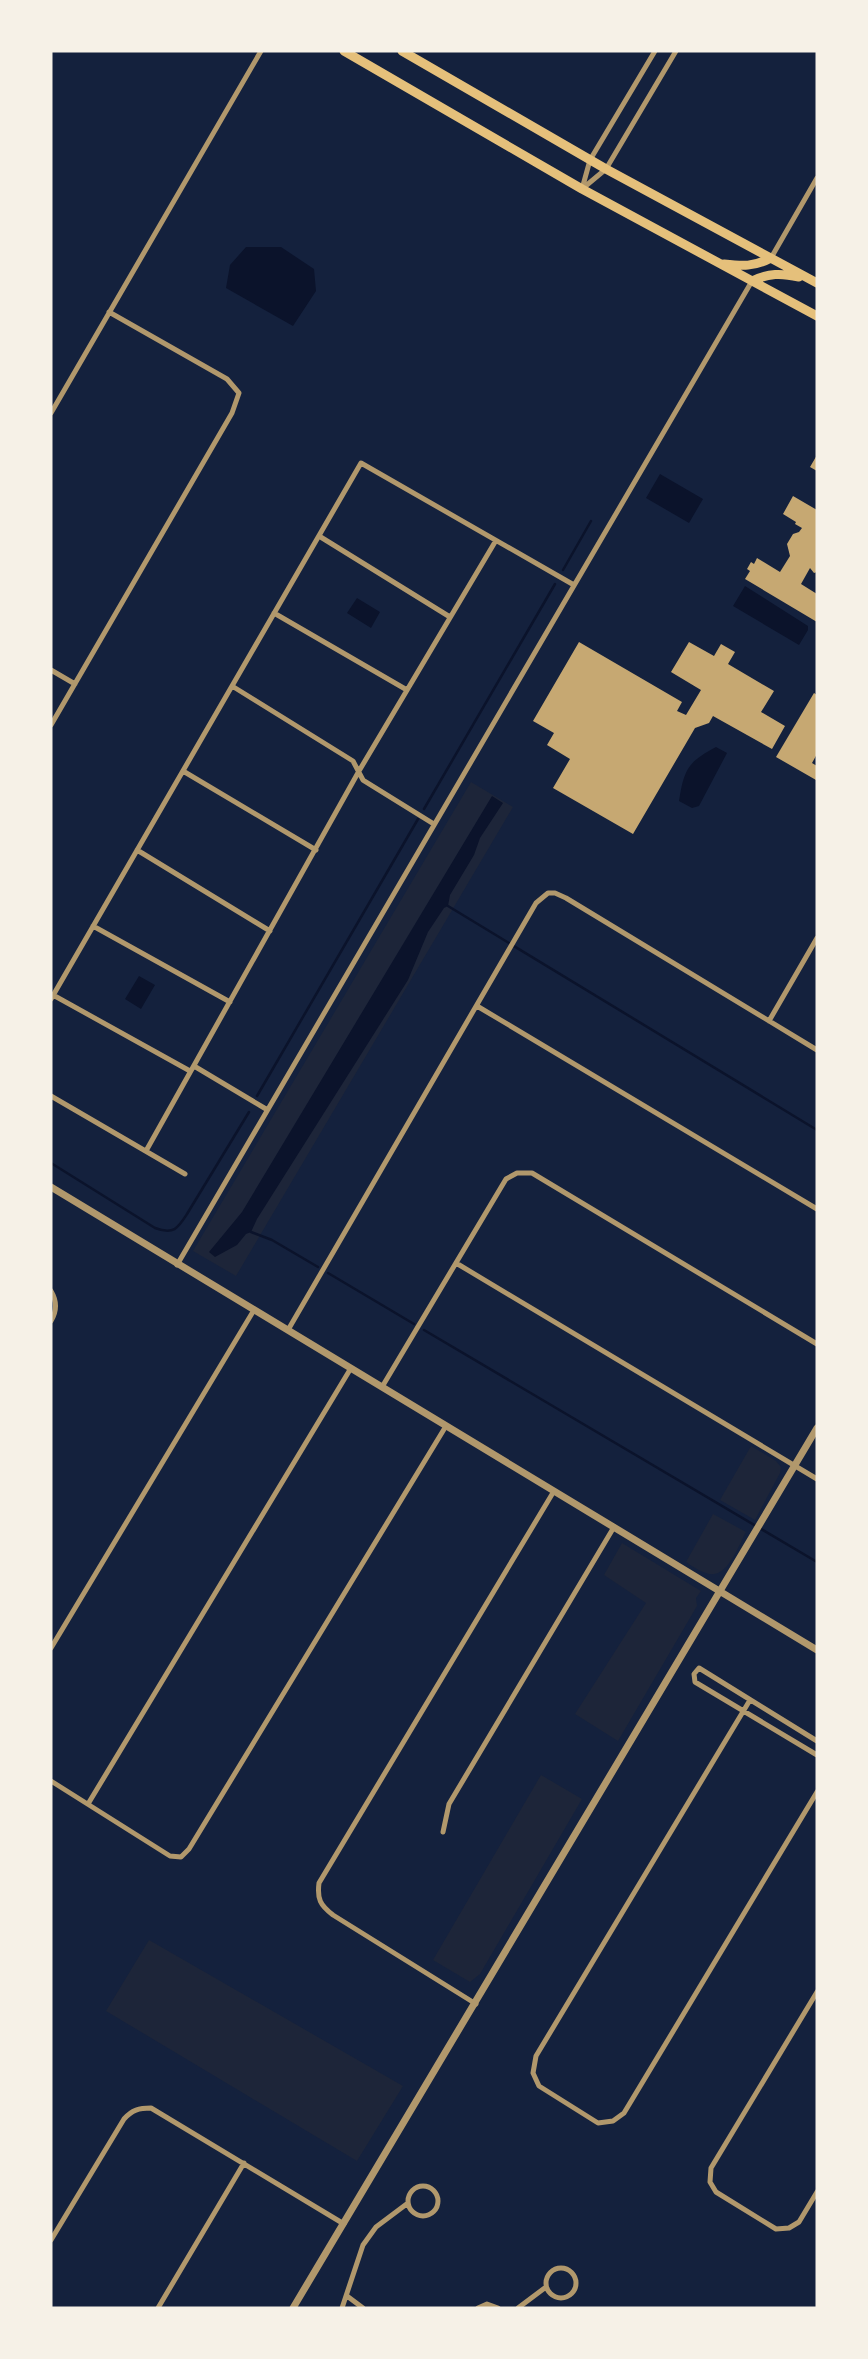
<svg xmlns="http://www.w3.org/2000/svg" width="868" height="2359" viewBox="0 0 868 2359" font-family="Cabin,sans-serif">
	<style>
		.green { fill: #1d2539 }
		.water { fill: #0b132b }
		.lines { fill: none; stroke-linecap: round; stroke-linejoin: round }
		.stream { stroke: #0b132b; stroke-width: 2.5 }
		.building { fill: #c6a872 }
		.minor { stroke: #b1986c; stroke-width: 5 }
		.tertiary { stroke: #b1986c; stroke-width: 7 }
		.primary { stroke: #e5c07b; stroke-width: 9 }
	</style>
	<rect width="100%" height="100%" fill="#14213d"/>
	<path class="green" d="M 471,782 L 513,807 L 236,1276 L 193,1251 Z
		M 751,1446 L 776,1461 L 781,1467 L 780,1473 L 755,1520 L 720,1500 Z
		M 713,1514 L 746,1532 C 738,1546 727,1581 706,1573 C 699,1571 692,1566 686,1562 Z
		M 622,1543 L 701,1591 L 696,1598 L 697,1606 L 618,1741 L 575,1714 L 646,1603 L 604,1575 Z
		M 541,1775 L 582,1799 L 480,1974 L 470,1982 L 433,1960 Z
		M 149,1940 L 403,2086 L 357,2161 L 106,2011 Z"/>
	<path class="water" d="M 246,247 L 281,247 L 314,269 L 316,291 L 293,326 L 226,288 L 230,265 Z
		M 660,474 L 703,499 L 689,523 L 646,498 Z
		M 745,586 L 808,626 L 808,630 L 799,645 L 733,606 Z
		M 357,598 L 380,612 L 371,628 L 347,613 Z
		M 716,747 L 727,753 L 699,806 L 692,808 L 679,801 C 684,769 688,762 716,747 Z
		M 492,796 L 503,803 L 480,838 L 474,855 L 450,895 L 448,906 L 444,908 L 428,932 L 408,980 L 257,1219 L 251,1232 L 246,1234 L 237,1245 L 215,1257 L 209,1252 L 242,1212 Z
		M 139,976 L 155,985 L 141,1009 L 125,999 Z"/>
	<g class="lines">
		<path class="stream" d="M 563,570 L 591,521
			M 424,809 L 555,584
			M 448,906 L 817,1130
			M 257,1096 L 418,819
			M 51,1163 L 155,1228 C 174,1235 178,1228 187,1214 L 249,1112
			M 251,1232 L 272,1240 L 318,1267
			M 328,1273 L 414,1324
			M 424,1330 L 817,1562"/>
	</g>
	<path class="building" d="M 817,455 L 817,471 L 810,467 Z
		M 793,496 L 817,510 L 817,572 L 814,573 L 810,568 L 801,584 L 817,594 L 817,622 L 745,579 L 750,571 L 747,569 L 751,562 L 754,564 L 757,558 L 780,572 L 790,556 L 787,544 L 793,534 L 799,532 L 802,528 L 795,524 L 796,522 L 783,514 Z
		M 579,642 L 682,702 L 677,711 L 686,715 L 701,690 L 671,672 L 689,642 L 714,656 L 721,644 L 735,652 L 728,664 L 774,691 L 761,712 L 785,726 L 772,749 L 713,716 L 709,723 L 695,728 L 633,834 L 553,788 L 570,759 L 547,745 L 554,733 L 533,721 Z
		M 814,693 L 817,695 L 817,754 L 812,763 L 817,766 L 816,780 L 776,757 Z"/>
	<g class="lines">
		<path class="minor" d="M 582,189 L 606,169 L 676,51
			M 582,189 L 590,160 L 655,51
			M 771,258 L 817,178
			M 51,413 L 261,51
			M 319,536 L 450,617
			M 274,613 L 407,690
			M 51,670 L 75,684
			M 232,686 L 353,761 L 363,780 L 434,824
			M 51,725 L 232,413 L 239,393 L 227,379 L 109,312
			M 183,771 L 316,850
			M 137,850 L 270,931
			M 93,926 L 230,1002
			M 53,995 L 190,1071
			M 51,999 L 361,463 L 574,585
			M 477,1006 L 817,1209
			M 769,1021 L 817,938
			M 194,1066 L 266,1109
			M 51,1096 L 185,1174
			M 146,1151 L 359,771 L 495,542
			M 456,1263 L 817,1479
			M 177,1265 L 752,281
			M 51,1291 C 57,1301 57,1311 51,1321
			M 288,1330 L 536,903 L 548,893 L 555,893 L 566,898 L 817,1050
			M 382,1387 L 506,1179 L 517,1173 L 532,1173 L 817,1344
			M 51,1648 L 254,1310
			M 750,1700 L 536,2056 L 533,2073 L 539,2086 L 598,2123 L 613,2121 L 624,2113 L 817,1792
			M 817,1741 L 699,1668 L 694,1674 L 695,1682 L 817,1755
			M 51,1781 L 170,1856 L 181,1857 L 189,1849 L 446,1426
			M 88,1804 L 351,1368
			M 443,1832 L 449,1804 L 614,1527
			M 817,1992 L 711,2168 L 710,2182 L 716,2192 L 776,2229 L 789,2228 L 799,2222 L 817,2192
			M 476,2004 L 333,1915 C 320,1905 317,1899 319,1883 L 554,1491
			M408 2201a15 15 0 1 1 30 0a15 15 0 1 1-30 0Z
			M 51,2240 L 124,2119 C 132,2110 139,2108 151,2108 L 344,2224
			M546 2283a15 15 0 1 1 30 0a15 15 0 1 1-30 0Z
			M 347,2296 L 363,2308
			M 158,2308 L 244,2163
			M 342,2308 L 363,2245 L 376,2227 L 408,2203
			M 478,2308 L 487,2304 L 498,2308
			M 518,2308 L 546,2287"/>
		<path class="tertiary" d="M 51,1187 L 817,1650
			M 293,2308 L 817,1428"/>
		<path class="primary" d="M 344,51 L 582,189 L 817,316
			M 402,51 L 606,169 L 817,283
			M 724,264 C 742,266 754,267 771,258
			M 752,281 C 769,273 781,273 799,277"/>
	</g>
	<rect width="868" height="2359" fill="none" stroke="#f6f1e7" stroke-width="105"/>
</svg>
